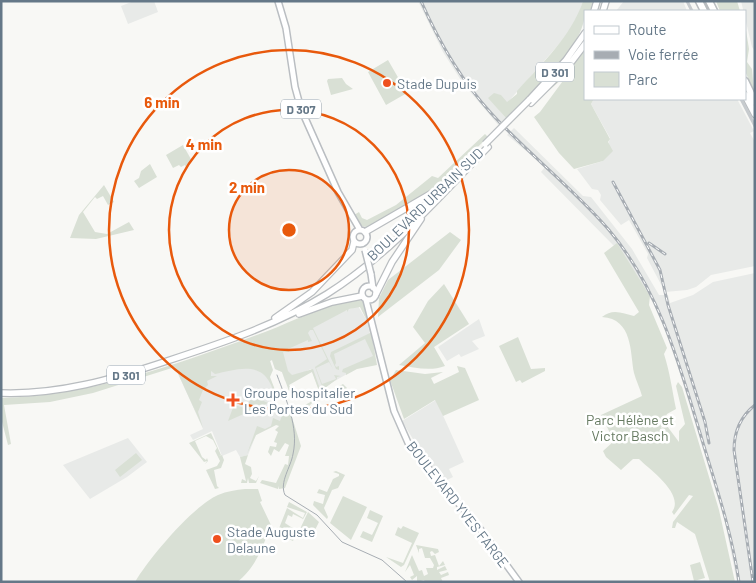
<svg xmlns="http://www.w3.org/2000/svg" width="756" height="583" viewBox="0 0 756 583" font-family="Barlow,sans-serif">
	<style>
		.built { fill: #e8eae8 }
		.green { fill: #d9e0d5 }
		.lines { fill: none; stroke-linecap: round; stroke-linejoin: round }
		.primary-casing { stroke: #babec2; stroke-width: 8 }
		.trunk-casing { stroke: #b9bdc0; stroke-width: 8 }
		.motorway-casing { stroke: #b9bdc0; stroke-width: 9 }
		.tertiary { stroke: #c7cbce; stroke-width: 3 }
		.primary { stroke: #fff; stroke-width: 5 }
		.trunk { stroke: #fff; stroke-width: 5.5 }
		.motorway { stroke: #fff; stroke-width: 6 }
		.tram { stroke: #a7adb3; stroke-width: 1 }
		.rail-casing { stroke: #a7adb3; stroke-width: 3 }
		.rail { stroke: #fff; stroke-width: 1; stroke-dasharray: 4; stroke-linecap: butt }
		.primary-bridge-casing { stroke: #babec2; stroke-width: 8; stroke-linecap: butt }
		.trunk-bridge-casing { stroke: #b9bdc0; stroke-width: 8; stroke-linecap: butt }
		.primary-bridge { stroke: #fff; stroke-width: 5 }
		.trunk-bridge { stroke: #fff; stroke-width: 5.5 }
		.ring { fill: none; stroke: #e8590c; stroke-width: 2.5 }
		.poi-dot { fill: #ef501e; stroke: #fff; stroke-width: 2 }
		.labels { text-anchor: middle; dominant-baseline: central; stroke-width: 5; stroke-linejoin: round; paint-order: stroke }
		.shield { fill: #fff; stroke: #93a0ac; stroke-width: 1 }
		.shield-label { font-size: 12px; font-weight: bold; fill: #657888 }
		.poi-label { font-size: 14px; fill: #657888; stroke: #fff; text-anchor: start }
		.street-label { font-size: 14px; fill: #657888; stroke: #fff }
		.park-label { font-size: 14px; fill: #657960; stroke: #fff }
		.centre { fill: #e8590c; stroke: #fff; stroke-width: 2.5 }
		.ring-label { font-size: 15px; text-anchor: middle; font-weight: bold; fill: #e8590c; stroke: #fff; stroke-width: 5; stroke-linejoin: round; paint-order: stroke }
	</style>
	<rect width="100%" height="100%" fill="#f8f8f5"/>
	<path class="built" d="M 134,1 L 154,1 L 158,12 L 128,24 L 121,6 Z
		M 418,1 L 583,1 L 578,16 L 567,35 L 500,111 L 506,118 L 499,126 L 462,82 L 443,52 Z
		M 624,1 L 683,1 L 687,11 L 616,11 Z
		M 741,1 L 755,1 L 755,51 L 752,47 Z
		M 594,99 L 737,99 L 754,131 L 750,133 L 755,142 L 755,266 L 711,275 L 696,287 L 687,290 L 665,292 L 647,258 L 648,254 L 629,220 L 621,225 L 600,200 L 601,195 L 598,190 L 592,189 L 577,169 L 603,161 L 610,138 L 591,104 Z
		M 514,128 L 583,196 L 591,197 L 632,249 L 659,295 L 668,295 L 670,303 L 693,295 L 713,282 L 755,273 L 755,582 L 737,582 L 725,522 L 683,383 L 668,334 L 653,299 L 614,246 L 541,172 L 545,167 L 507,135 Z
		M 358,306 L 367,321 L 375,357 L 345,371 L 347,374 L 319,390 L 311,369 L 285,381 L 282,372 L 275,369 L 272,360 L 270,361 L 272,371 L 266,350 L 303,326 Z
		M 479,319 L 485,336 L 472,341 L 479,349 L 461,357 L 459,354 L 447,361 L 438,347 Z
		M 253,343 L 278,397 L 274,404 L 283,408 L 288,419 L 256,435 L 248,455 L 240,457 L 236,450 L 222,456 L 212,431 L 193,440 L 190,435 L 203,429 L 175,367 Z
		M 436,400 L 464,462 L 449,469 L 453,477 L 445,481 L 422,454 L 402,421 Z
		M 128,438 L 147,462 L 127,477 L 90,499 L 63,465 Z"/>
	<path class="green" d="M 583,1 L 593,1 L 590,11 L 585,11 C 585,49 531,92 506,118 L 488,98 L 494,93 L 501,95 L 507,102 L 517,94 L 517,91 C 542,63 571,37 583,1 Z
		M 716,1 L 737,1 L 740,11 L 720,11 Z
		M 745,24 L 749,49 L 747,62 L 752,69 L 754,92 L 745,71 Z
		M 585,50 L 585,99 L 594,99 L 591,104 L 610,139 L 608,142 L 613,151 L 603,161 L 574,169 L 559,153 L 534,117 L 540,112 L 568,74 L 540,98 Z
		M 388,60 L 407,93 L 386,105 L 368,72 Z
		M 342,78 L 346,84 L 353,89 L 331,95 L 327,81 L 328,79 Z
		M 485,134 L 488,137 L 436,188 L 369,228 L 359,225 L 354,215 L 359,212 L 362,218 L 367,220 L 396,205 L 432,176 L 438,178 Z
		M 183,145 L 192,161 L 186,168 L 185,165 L 181,167 L 179,165 L 173,168 L 166,155 Z
		M 150,164 L 157,177 L 139,188 L 134,181 L 139,178 L 141,171 Z
		M 104,185 L 114,202 L 108,205 L 103,196 L 97,199 L 95,197 L 83,212 L 95,232 L 107,234 L 129,222 L 134,230 L 96,239 L 70,238 L 79,215 Z
		M 450,232 L 461,240 L 439,270 L 378,317 L 379,298 L 388,280 Z
		M 617,243 L 650,296 L 649,305 L 667,348 L 664,354 C 670,373 672,389 676,409 L 667,414 L 661,428 L 667,426 L 679,442 L 679,431 L 685,424 L 676,386 L 678,382 L 682,387 L 719,510 L 735,582 L 710,582 L 695,534 L 677,522 L 675,528 L 672,528 L 673,522 L 693,496 L 689,495 L 674,515 L 672,512 C 685,494 650,470 639,459 L 633,459 L 621,470 L 606,457 L 603,451 L 614,441 L 601,415 L 642,396 C 640,388 636,381 634,373 C 630,352 633,319 602,317 C 612,308 623,313 634,316 L 639,312 L 604,253 Z
		M 444,284 L 469,324 L 434,347 L 445,366 C 430,372 413,367 399,365 L 425,343 L 413,327 L 428,301 Z
		M 357,298 L 366,304 L 377,365 L 357,369 L 346,375 L 346,373 L 342,372 L 343,369 L 373,356 L 365,339 L 334,354 L 336,363 L 335,365 L 336,367 L 339,366 L 339,370 L 336,369 L 330,356 L 331,352 L 370,333 L 367,321 L 360,307 L 349,309 L 347,312 L 347,310 L 313,328 L 333,369 L 329,362 L 316,368 L 322,384 L 336,379 L 334,375 L 341,376 L 337,377 L 337,379 L 325,388 L 323,389 L 315,367 L 327,359 L 313,330 L 310,330 L 308,333 L 312,341 L 308,342 L 308,340 L 288,349 L 289,352 L 283,352 L 288,371 L 292,375 L 313,369 L 320,389 L 319,391 L 312,372 L 289,385 L 292,390 L 289,391 L 282,372 L 275,369 L 272,360 L 270,361 L 273,370 L 270,377 L 277,395 L 276,401 C 273,396 274,390 270,383 C 259,361 234,370 215,374 L 211,371 L 211,376 L 217,376 L 207,381 L 208,385 L 203,390 L 199,400 L 202,402 L 198,412 L 203,428 L 175,367 L 93,393 L 50,402 L 4,405 L 11,444 L 8,445 L 1,418 L 1,398 C 93,396 180,363 265,332 C 296,320 325,305 357,298 Z
		M 518,337 L 531,369 L 545,368 L 545,371 L 522,383 L 520,380 L 516,382 L 499,346 Z
		M 457,366 L 465,368 L 479,400 L 443,416 L 435,400 L 404,419 L 390,380 L 396,370 L 425,374 L 443,372 L 431,378 L 434,384 L 459,372 Z
		M 343,384 L 347,388 L 346,390 L 344,389 C 341,390 338,394 336,395 C 324,401 310,397 304,415 L 300,414 L 305,405 Z
		M 253,396 L 268,403 L 228,421 L 234,405 L 245,408 Z
		M 274,404 L 290,411 L 301,446 L 285,488 L 279,489 L 278,486 L 278,489 L 260,483 L 262,480 L 276,483 L 285,464 L 288,465 L 289,456 L 285,456 L 289,445 L 285,443 L 279,452 L 274,449 L 271,456 L 268,452 L 270,446 L 276,447 L 277,443 L 274,442 L 278,432 L 275,430 L 279,426 L 276,425 L 256,435 L 247,454 L 257,426 L 265,429 L 271,426 L 273,418 L 280,421 L 283,413 Z
		M 211,433 L 221,455 L 219,456 L 222,455 L 224,460 L 221,468 L 214,470 L 217,486 L 219,488 L 215,489 L 206,470 L 217,466 L 220,461 L 215,451 L 217,448 L 213,440 L 206,436 L 195,441 L 202,457 L 206,460 L 207,458 L 208,461 L 205,464 L 207,461 L 204,462 L 189,443 Z
		M 136,453 L 142,460 L 120,477 L 115,470 Z
		M 248,455 L 245,464 L 251,467 L 252,474 L 250,478 L 256,481 L 259,476 L 256,483 L 249,483 L 248,478 L 247,483 L 241,483 L 242,479 L 246,481 L 240,457 Z
		M 336,471 L 345,475 L 338,488 L 332,490 L 324,508 L 328,517 L 327,519 L 313,505 L 314,501 L 323,504 L 325,495 L 317,493 L 319,489 L 327,492 L 333,479 L 339,476 L 339,474 L 333,472 Z
		M 245,489 L 258,489 L 262,501 L 260,502 L 271,525 C 263,546 256,568 237,582 L 135,582 C 150,557 193,506 218,495 C 227,491 236,490 245,489 Z
		M 343,496 L 367,507 L 351,540 L 330,523 Z
		M 289,502 L 307,512 L 302,521 L 303,519 L 293,514 L 292,517 L 288,515 L 285,523 L 297,531 L 293,541 L 280,535 L 279,538 L 276,536 L 287,508 L 303,518 L 305,513 L 287,507 Z
		M 370,510 L 383,516 L 372,542 L 360,537 L 363,531 L 372,535 L 378,523 L 367,518 Z
		M 308,512 L 319,522 L 312,536 L 300,529 Z
		M 403,526 L 419,533 L 404,565 L 401,567 L 386,557 L 403,563 L 412,543 L 395,535 L 398,527 L 401,529 Z
		M 416,545 L 438,549 L 439,552 L 435,554 L 432,551 L 430,552 L 431,556 L 435,555 L 439,566 L 443,561 L 445,565 L 437,567 L 437,570 L 445,566 L 447,570 L 439,572 L 441,575 L 448,572 L 449,575 L 441,578 L 443,582 L 425,582 L 424,580 L 417,582 L 417,576 L 412,580 L 410,577 L 414,575 L 410,565 L 405,572 L 412,555 L 419,571 L 422,570 L 424,576 L 428,574 L 426,568 L 433,568 L 434,565 L 430,558 L 425,558 L 422,548 L 419,549 L 419,553 Z
		M 700,562 L 705,578 L 694,581 L 690,565 Z"/>
	<g class="lines">
		<defs>
			<path id="primary" d="M 278,1 L 286,28 L 295,87 L 301,109 L 338,192 L 360,230
				M353 237a7 7 0 1 1 14 0a7 7 0 1 1-14 0Z
				M 371,274 L 373,288
				M362 293a7 7 0 1 1 14 0a7 7 0 1 1-14 0Z
				M 366,300 L 394,411 L 409,445 L 481,530 L 519,582"/>
			<path id="trunk" d="M 594,11 L 597,1
				M 603,11 L 606,1
				M 529,100 L 566,60 L 585,33
				M 531,103 L 569,65 L 585,44
				M 365,232 L 446,185
				M 376,294 L 392,262 L 421,219
				M 299,314 L 332,302 L 362,296
				M 275,318 L 312,292 L 352,250 L 354,242
				M 1,393 C 59,395 113,379 167,361 C 222,343 277,325 327,294 C 389,255 437,199 488,147"/>
			<path id="motorway" d="M 699,1 L 704,11
				M 709,1 L 714,11
				M 745,81 L 755,102
				M 745,95 L 755,114"/>
		</defs>
		<use href="#primary" class="primary-casing"/>
		<use href="#trunk" class="trunk-casing"/>
		<use href="#motorway" class="motorway-casing"/>
		<path class="tertiary" d="M 687,1 L 692,11
			M 741,99 L 755,126"/>
		<use href="#primary" class="primary"/>
		<use href="#trunk" class="trunk"/>
		<use href="#motorway" class="motorway"/>
		<path class="tram" d="M 277,375 C 286,400 299,427 293,454 C 291,467 279,482 285,495 L 317,515 L 342,542 L 382,560 L 407,582"/>
		<defs>
			<path id="rail" d="M 421,1 C 439,42 461,80 491,113 C 528,154 573,188 609,230 C 661,292 680,367 703,443 C 717,489 732,534 739,582
				M 613,182 L 660,270 L 668,305 L 705,422 L 709,443
				M 649,243 L 665,254
				M 753,582 L 734,450 C 734,432 741,416 755,405"/>
		</defs>
		<use href="#rail" class="rail-casing"/>
		<use href="#rail" class="rail"/>
		<defs>
			<path id="primary-bridge" d="M 365,250 L 371,274"/>
			<path id="trunk-bridge" d="M 485,144 L 529,100"/>
		</defs>
		<use href="#primary-bridge" class="primary-bridge-casing"/>
		<use href="#trunk-bridge" class="trunk-bridge-casing"/>
		<use href="#primary-bridge" class="primary-bridge"/>
		<use href="#trunk-bridge" class="trunk-bridge"/>
	</g>
	<circle cx="289" cy="230" r="60" fill="#e8590c" fill-opacity=".12"/>
	<g class="ring">
		<circle cx="289" cy="230" r="60"/>
		<circle cx="289" cy="230" r="120"/>
		<circle cx="289" cy="230" r="180"/>
	</g>
	<g class="poi-dot">
		<circle cx="387" cy="83" r="5"/>
		<path d="M230.5 392.5h5v5h5v5h-5v5h-5v-5h-5v-5h5z"/>
		<circle cx="217" cy="539" r="5"/>
	</g>
	<g class="labels">
		<g class="shield">
			<rect x="536" y="62.5" width="38" height="19" rx="4"/>
			<rect x="281" y="99.5" width="40" height="19" rx="4"/>
			<rect x="107" y="365.5" width="38" height="19" rx="4"/>
		</g>
		<g class="shield-label">
			<text x="555" y="72">D 301</text>
			<text x="301" y="109">D 307</text>
			<text x="126" y="375">D 301</text>
		</g>
		<g class="poi-label">
			<text x="397" y="83">Stade Dupuis</text>
			<text x="244" y="392">Groupe hospitalier<tspan x="244" dy="16">Les Portes du Sud</tspan></text>
			<text x="227" y="531">Stade Auguste<tspan x="227" dy="16">Delaune</tspan></text>
		</g>
		<g class="street-label">
			<text transform="translate(425 204) rotate(-44)">BOULEVARD URBAIN SUD</text>
			<text transform="translate(458 504) rotate(52)">BOULEVARD YVES FARGE</text>
		</g>
		<g class="park-label">
			<text x="630" y="419">Parc Hélène et<tspan x="630" dy="16">Victor Basch</tspan></text>
		</g>
	</g>
	<circle cx="289" cy="230" r="8" class="centre"/>
	<g class="ring-label">
		<text x="162" y="108">6 min</text>
		<text x="204" y="150">4 min</text>
		<text x="247" y="193">2 min</text>
	</g>
	<rect width="756" height="583" fill="none" stroke="#657888" stroke-width="5"/>
	<rect x="584" y="10" width="162" height="90" fill="#ffffff" stroke="#c1c9cf"/>
	<rect x="594" y="26" width="25" height="8" fill="#ffffff" stroke="#c1c9cf"/>
	<text x="628" y="35" font-size="15" fill="#657888">Route</text>
	<rect x="594" y="51" width="25" height="8" fill="#a7adb3" stroke="#c1c9cf"/>
	<text x="628" y="60" font-size="15" fill="#657888">Voie ferrée</text>
	<rect x="594" y="72" width="25" height="15" fill="#d9e0d5" stroke="#c1c9cf"/>
	<text x="628" y="85" font-size="15" fill="#657888">Parc</text>
</svg>
